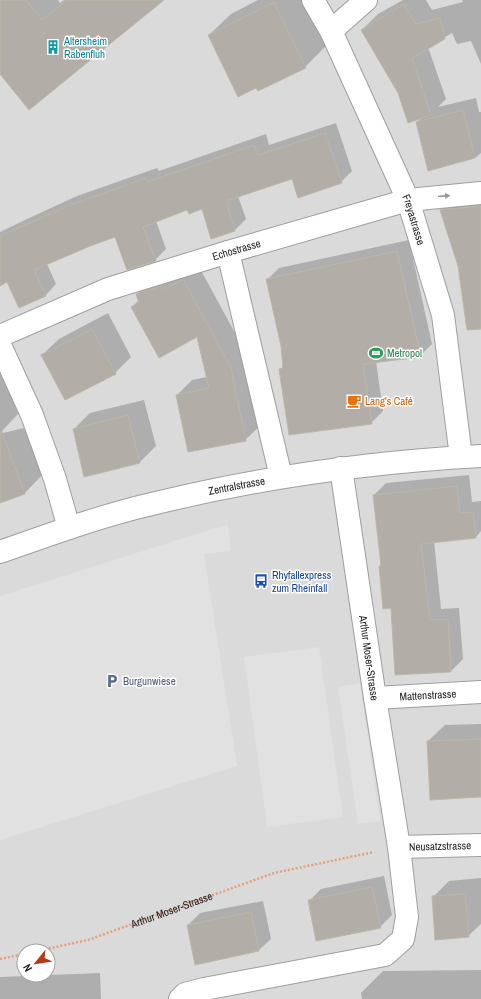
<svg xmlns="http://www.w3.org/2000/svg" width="481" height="999" viewBox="0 0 481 999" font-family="'Archivo Narrow',sans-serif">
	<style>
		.residential { fill: #dbdada; fill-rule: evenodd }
		.parking { fill: #e1e1e1 }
		.shadow { fill: #0003 }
		.building { fill: #b2aea7; stroke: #bdb6a8 }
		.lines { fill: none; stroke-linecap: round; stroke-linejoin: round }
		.minor-casing { stroke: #9e9e9e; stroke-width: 24 }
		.tertiary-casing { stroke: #9e9e9e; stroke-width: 24 }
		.path { stroke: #e99d79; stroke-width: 2.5; stroke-dasharray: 2 2; stroke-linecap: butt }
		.minor { stroke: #fff; stroke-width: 22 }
		.tertiary { stroke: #fff; stroke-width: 22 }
		.oneway { fill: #999 }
		.labels { text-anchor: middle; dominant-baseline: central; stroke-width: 3; stroke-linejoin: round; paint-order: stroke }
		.culture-label { font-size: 11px; fill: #0d838f; stroke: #fff; text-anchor: start }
		.street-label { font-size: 11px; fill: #1d1d1d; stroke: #fff }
		.leisure-label { font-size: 11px; fill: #27864d; stroke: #fff; text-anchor: start }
		.food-label { font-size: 11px; fill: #c56008; stroke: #fff; text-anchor: start }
		.transit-label { font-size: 11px; fill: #164399; stroke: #fff; text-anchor: start }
		.service-label { font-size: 11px; fill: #4e5e75; stroke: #fff; text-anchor: start }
	</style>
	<rect width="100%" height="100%" fill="#edece4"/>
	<path class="residential" d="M 0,0 L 481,0 L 481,999 L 0,999 ZM 24,951 L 48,951 L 48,975 L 24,975 Z"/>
	<path class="parking" d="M 228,524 L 231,551 L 204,554 L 237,766 L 0,840 L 0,596 Z
		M 319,647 L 343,817 L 267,827 L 244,657 Z
		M 360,683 L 380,821 L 358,824 L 338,687 Z"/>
	<path class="shadow" d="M 0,0 L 58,0 L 60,3 L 64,0 L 162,0 L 0,72 Z
		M 258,0 L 305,0 L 327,45 L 305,67 L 257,87 L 209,35 L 231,14 Z
		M 403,0 L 426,0 L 432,10 L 463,2 L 462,0 L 481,0 L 481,64 L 471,41 L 457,44 L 452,33 L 428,47 L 446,99 L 438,107 L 476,98 L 479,112 L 481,112 L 481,153 L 475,158 L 417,122 L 421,118 L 399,92 L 362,30 L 378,14 Z
		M 336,123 L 352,171 L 341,182 L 292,178 L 238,196 L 246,219 L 235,230 L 203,208 L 188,209 L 156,221 L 166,249 L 155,260 L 115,236 L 47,264 L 56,284 L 45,296 L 8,281 L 0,285 L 0,232 L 27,219 L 77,196 L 157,168 L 159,171 L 266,134 L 269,145 Z
		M 481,196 L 481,327 L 441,210 L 453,198 Z
		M 409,240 L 432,344 L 420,356 L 376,361 L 383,411 L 371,423 L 280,369 L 284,366 L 282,345 L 267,280 L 279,268 Z
		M 198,265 L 246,353 L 261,425 L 245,440 L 177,395 L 192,380 L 207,377 L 197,336 L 132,307 L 139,300 L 137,294 L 152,279 Z
		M 108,313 L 131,357 L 115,373 L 42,355 L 59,339 Z
		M 0,354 L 19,390 L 12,397 L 18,414 L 2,431 L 3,433 L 24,428 L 42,475 L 25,493 L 0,502 Z
		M 144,400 L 156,446 L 140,462 L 74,429 L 90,413 Z
		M 469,475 L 472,502 L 481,501 L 481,531 L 476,537 L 434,541 L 441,609 L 459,608 L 463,659 L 451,671 L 392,607 L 380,566 L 382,564 L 374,495 L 386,483 Z
		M 481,724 L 481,796 L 428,741 L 445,725 Z
		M 384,876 L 392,915 L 380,927 L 309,901 L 321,889 Z
		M 481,878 L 481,924 L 468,936 L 433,897 L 449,881 Z
		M 263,901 L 271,939 L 259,950 L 196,964 L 188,925 L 200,913 Z
		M 481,970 L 481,999 L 362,999 L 361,993 L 383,971 Z
		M 100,973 L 101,999 L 0,999 L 0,977 Z"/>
	<path class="building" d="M 0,0 L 26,0 L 42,20 L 67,0 L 164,0 L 29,110 L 0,74 Z
		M 274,2 L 306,68 L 258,91 L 256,88 L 238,97 L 208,35 Z
		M 404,4 L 416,24 L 440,18 L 445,39 L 412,58 L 431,115 L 408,123 L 398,93 L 361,30 Z
		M 463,110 L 475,158 L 428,171 L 416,122 Z
		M 325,133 L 342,183 L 298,198 L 292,179 L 226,201 L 235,231 L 211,239 L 202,209 L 189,214 L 187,210 L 143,227 L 156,261 L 127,270 L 115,237 L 90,246 L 34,270 L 46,296 L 19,308 L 7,282 L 0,286 L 0,236 L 65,207 L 146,178 L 147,182 L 254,145 L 258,155 Z
		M 481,206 L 481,329 L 467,330 L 458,266 L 440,210 Z
		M 397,251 L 421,357 L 363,364 L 372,424 L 289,435 L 279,369 L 283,368 L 281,346 L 266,279 Z
		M 183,279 L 231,368 L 246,441 L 188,452 L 176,395 L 209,388 L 197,337 L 159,358 L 131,307 L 139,303 L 136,294 L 164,285 L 165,289 Z
		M 92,329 L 116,374 L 65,400 L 41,355 Z
		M 128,415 L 140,463 L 84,477 L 73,429 Z
		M 0,433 L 2,433 L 25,494 L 0,503 Z
		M 457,486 L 460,513 L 473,512 L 476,538 L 421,544 L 430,620 L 448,619 L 451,672 L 395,675 L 391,608 L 383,609 L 379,566 L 381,566 L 373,495 Z
		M 481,739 L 481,797 L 430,800 L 427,741 Z
		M 372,887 L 381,928 L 316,941 L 308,900 Z
		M 465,894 L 469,937 L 435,940 L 432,896 Z
		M 251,912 L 259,951 L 195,965 L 187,925 Z"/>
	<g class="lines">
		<defs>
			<g id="minor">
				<path id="s2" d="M 313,0 L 331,31 L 408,200 L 443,315 L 461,457"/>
				<path d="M 331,31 L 366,0"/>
				<path d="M 228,252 L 281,477"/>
				<path id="s3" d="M 0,336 L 108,289 L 228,252 L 408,200 L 481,193"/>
				<path d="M 0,345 L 32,415 L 55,479 L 69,528"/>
				<path id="s4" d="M 375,698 L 481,692"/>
				<path id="s5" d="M 399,847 L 481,845"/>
				<path d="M 180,999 L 185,994 L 204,989 L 385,955 L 403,939 L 407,917 L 399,847 L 375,698 L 341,468"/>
			</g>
			<g id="tertiary">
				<path id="s6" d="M 0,552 C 51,534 103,515 156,503 C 263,477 371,462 481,456"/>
			</g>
		</defs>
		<use href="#minor" class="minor-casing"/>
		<use href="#tertiary" class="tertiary-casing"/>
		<g class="path">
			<path id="s1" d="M 37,951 L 88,940 L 274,873 L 374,852"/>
			<path d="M 0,959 L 24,954"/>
		</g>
		<use href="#minor" class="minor"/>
		<use href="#tertiary" class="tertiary"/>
	</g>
	<defs><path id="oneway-solid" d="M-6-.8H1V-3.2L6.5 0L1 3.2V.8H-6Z"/></defs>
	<use class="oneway" href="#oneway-solid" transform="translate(444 196) rotate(-5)"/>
	<defs>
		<symbol id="building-bare" viewBox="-9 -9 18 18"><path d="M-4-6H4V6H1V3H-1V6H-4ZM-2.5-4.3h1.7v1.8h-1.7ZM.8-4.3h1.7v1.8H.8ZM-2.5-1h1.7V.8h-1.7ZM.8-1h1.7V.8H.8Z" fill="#0f9aa8" stroke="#fff" stroke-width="2.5" paint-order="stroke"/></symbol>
		<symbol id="stadium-bare" viewBox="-9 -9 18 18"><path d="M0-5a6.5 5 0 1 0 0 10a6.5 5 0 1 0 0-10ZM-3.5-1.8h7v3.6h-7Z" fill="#2e9e5b" stroke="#fff" stroke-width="2.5" paint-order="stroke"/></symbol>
		<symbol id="cafe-bare" viewBox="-9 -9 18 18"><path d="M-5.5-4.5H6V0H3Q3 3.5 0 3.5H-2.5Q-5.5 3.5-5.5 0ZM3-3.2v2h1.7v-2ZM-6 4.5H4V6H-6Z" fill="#e8710a" stroke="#fff" stroke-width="2.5" paint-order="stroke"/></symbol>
		<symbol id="bus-bare" viewBox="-9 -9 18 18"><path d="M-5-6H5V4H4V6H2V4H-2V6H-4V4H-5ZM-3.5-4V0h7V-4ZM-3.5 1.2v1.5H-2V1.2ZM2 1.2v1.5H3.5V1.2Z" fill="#1a4fb4" stroke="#fff" stroke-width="2.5" paint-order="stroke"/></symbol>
		<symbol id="parking-bare" viewBox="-9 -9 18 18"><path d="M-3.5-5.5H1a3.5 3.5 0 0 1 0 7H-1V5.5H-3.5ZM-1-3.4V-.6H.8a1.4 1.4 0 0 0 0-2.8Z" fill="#5c6f8a" stroke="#fff" stroke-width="2.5" paint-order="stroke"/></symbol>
	</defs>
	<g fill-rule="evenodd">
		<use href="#building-bare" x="43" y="37" width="20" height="20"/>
		<use href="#stadium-bare" x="366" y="343" width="20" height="20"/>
		<use href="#cafe-bare" x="344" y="391" width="20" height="20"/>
		<use href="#bus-bare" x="251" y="571" width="20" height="20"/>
		<use href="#parking-bare" x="102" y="671" width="20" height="20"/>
	</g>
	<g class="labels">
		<g class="culture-label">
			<text x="64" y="41">Altersheim<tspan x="64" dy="13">Rabenfluh</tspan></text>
		</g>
		<g class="street-label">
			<text stroke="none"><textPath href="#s2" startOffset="242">Freyastrasse</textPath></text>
			<text stroke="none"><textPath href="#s3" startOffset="252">Echostrasse</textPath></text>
			<text stroke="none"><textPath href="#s6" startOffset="246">Zentralstrasse</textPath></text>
			<text transform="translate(369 658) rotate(82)">Arthur Moser-Strasse</text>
			<text stroke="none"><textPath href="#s4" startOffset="53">Mattenstrasse</textPath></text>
			<text stroke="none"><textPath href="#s5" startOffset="41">Neusatzstrasse</textPath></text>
			<text stroke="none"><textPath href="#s1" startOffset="141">Arthur Moser-Strasse</textPath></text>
		</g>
		<g class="leisure-label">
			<text x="387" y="353">Metropol</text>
		</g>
		<g class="food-label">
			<text x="365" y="401">Lang's Café</text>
		</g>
		<g class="transit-label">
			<text x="272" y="575">Rhyfallexpress<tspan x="272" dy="13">zum Rheinfall</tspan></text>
		</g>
		<g class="service-label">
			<text x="123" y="681">Burgunwiese</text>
		</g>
	</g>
	<g transform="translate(36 963) rotate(240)"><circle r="19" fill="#ffffff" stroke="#a5a5a5"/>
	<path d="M0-3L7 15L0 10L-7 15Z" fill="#b33917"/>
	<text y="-6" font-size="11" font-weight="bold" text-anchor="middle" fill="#1d1d1d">N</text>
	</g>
</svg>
